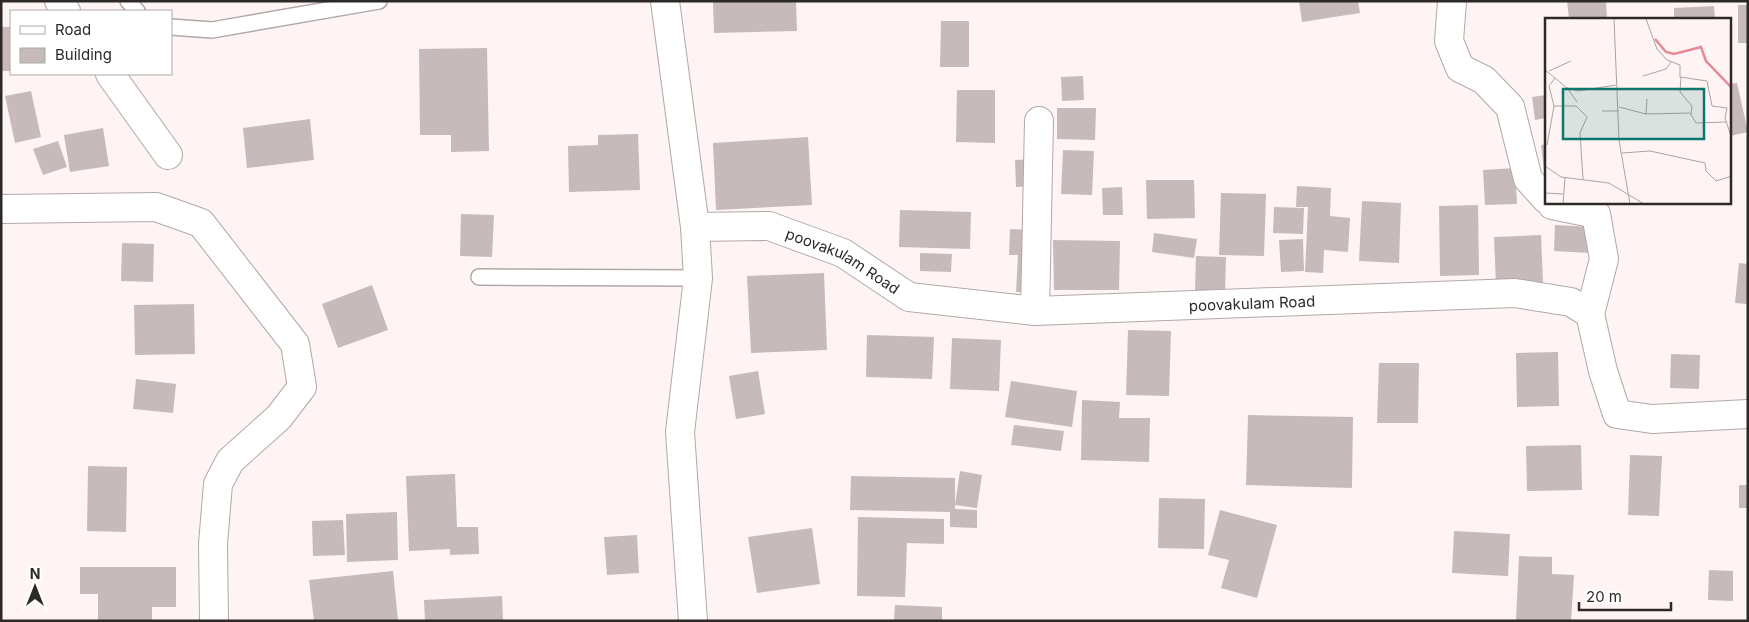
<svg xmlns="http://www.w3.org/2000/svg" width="1749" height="622" viewBox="0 0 1749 622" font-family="Inter,sans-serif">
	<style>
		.building { fill: #c6babb }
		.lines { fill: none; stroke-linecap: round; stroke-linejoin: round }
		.lane-casing { stroke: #b3a7a8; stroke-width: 18 }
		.street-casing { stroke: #b3a7a8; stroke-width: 30 }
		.secondary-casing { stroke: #b3a7a8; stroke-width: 30 }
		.lane { stroke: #fff; stroke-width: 15 }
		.street { stroke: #fff; stroke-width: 28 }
		.secondary { stroke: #fff; stroke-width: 28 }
		.labels { text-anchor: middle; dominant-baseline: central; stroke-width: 5; stroke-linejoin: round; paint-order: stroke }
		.street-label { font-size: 15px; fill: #2e2929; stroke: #fff }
		.inset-river { fill: none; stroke: #e78995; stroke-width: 2.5 }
		.inset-road { fill: none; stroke: #aba3a3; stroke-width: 1 }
		.view { fill: #0f766e; fill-opacity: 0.15; stroke: #0f766e; stroke-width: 2.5 }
		.inset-edge { fill: none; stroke: #2e2929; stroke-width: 2.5 }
	</style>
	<rect width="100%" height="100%" fill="#fef4f4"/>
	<path class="building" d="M 713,1 L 796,1 L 797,31 L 714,33 Z
		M 1299,1 L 1358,1 L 1360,13 L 1302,22 Z
		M 1567,1 L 1606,1 L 1607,19 L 1569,19 Z
		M 1738,5 L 1748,5 L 1748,43 L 1738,43 Z
		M 1714,6 L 1715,19 L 1674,19 L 1674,8 Z
		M 941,21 L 969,21 L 969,67 L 940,67 Z
		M 1,27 L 11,27 L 11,71 L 1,71 Z
		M 487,48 L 489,151 L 451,152 L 451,135 L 420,135 L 419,49 Z
		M 1083,76 L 1084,100 L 1062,101 L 1061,77 Z
		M 1737,83 L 1748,132 L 1730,136 L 1730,84 Z
		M 957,90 L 995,90 L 995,143 L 956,142 Z
		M 31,91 L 41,137 L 15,143 L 5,96 Z
		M 1546,95 L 1546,118 L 1535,120 L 1532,97 Z
		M 1057,108 L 1096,108 L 1095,140 L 1057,139 Z
		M 310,119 L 314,160 L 247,168 L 243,128 Z
		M 103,128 L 109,166 L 70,172 L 64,135 Z
		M 638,134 L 640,190 L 569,192 L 568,146 L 598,145 L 598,135 Z
		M 808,137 L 812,205 L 716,210 L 713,143 Z
		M 58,141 L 67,167 L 43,175 L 33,149 Z
		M 1546,144 L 1546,178 L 1545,178 L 1541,145 Z
		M 1063,150 L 1094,151 L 1092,195 L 1061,194 Z
		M 1044,158 L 1045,186 L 1016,187 L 1015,160 Z
		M 1515,168 L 1517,204 L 1485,205 L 1483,170 Z
		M 1146,180 L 1194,180 L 1195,218 L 1147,219 Z
		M 1297,186 L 1331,188 L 1330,216 L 1350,218 L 1348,252 L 1324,250 L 1323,273 L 1305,272 L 1308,207 L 1296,207 Z
		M 1122,187 L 1123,215 L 1103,215 L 1102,188 Z
		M 1221,193 L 1266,194 L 1264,256 L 1219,255 Z
		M 1362,201 L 1401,203 L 1399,263 L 1359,261 Z
		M 1478,205 L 1479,275 L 1440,276 L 1439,206 Z
		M 1274,207 L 1304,208 L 1303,234 L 1273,233 Z
		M 900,210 L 971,212 L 970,249 L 899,247 Z
		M 461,214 L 494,215 L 492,257 L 460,256 Z
		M 1555,225 L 1591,227 L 1590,253 L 1554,251 Z
		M 1010,229 L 1043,231 L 1039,293 L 1016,292 L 1018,255 L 1009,255 Z
		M 1154,233 L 1197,239 L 1194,258 L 1152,252 Z
		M 1541,235 L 1543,283 L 1496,285 L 1494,237 Z
		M 1303,239 L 1304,271 L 1281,272 L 1279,240 Z
		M 1053,240 L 1120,241 L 1119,290 L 1054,290 Z
		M 122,243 L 154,244 L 153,282 L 121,281 Z
		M 920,253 L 952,254 L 951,272 L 920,271 Z
		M 1196,256 L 1226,257 L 1225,293 L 1195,291 Z
		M 1739,263 L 1748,264 L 1748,304 L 1735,303 Z
		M 824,273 L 827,350 L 751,353 L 747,276 Z
		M 372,285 L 388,330 L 338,348 L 322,304 Z
		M 194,304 L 195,354 L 135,355 L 134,305 Z
		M 1128,330 L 1171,331 L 1169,396 L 1126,395 Z
		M 867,335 L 934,337 L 932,379 L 866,377 Z
		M 952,338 L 1001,340 L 999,391 L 950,389 Z
		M 1558,352 L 1559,406 L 1517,407 L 1516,353 Z
		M 1671,354 L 1700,355 L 1699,389 L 1670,388 Z
		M 1379,363 L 1419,363 L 1418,423 L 1377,423 Z
		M 758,371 L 765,414 L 736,419 L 729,376 Z
		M 136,379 L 176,384 L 173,413 L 133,409 Z
		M 1011,381 L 1077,391 L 1072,427 L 1005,417 Z
		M 1082,400 L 1120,402 L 1119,418 L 1150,418 L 1149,462 L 1081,460 Z
		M 1248,415 L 1353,417 L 1352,488 L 1246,485 Z
		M 1014,425 L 1064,431 L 1061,451 L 1011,445 Z
		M 1581,445 L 1582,490 L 1527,491 L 1526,446 Z
		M 1630,455 L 1662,456 L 1659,516 L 1628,515 Z
		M 88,466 L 127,467 L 126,532 L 87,531 Z
		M 960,471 L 982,475 L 977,508 L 955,505 Z
		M 455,474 L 457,527 L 478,527 L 479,554 L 450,555 L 450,549 L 409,551 L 406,476 Z
		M 851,476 L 955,478 L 955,509 L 977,510 L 977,528 L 950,527 L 950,512 L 850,510 Z
		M 1739,485 L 1748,485 L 1748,508 L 1739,508 Z
		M 1159,498 L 1205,499 L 1204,549 L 1158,548 Z
		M 1220,510 L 1277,525 L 1257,598 L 1221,588 L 1229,560 L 1208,555 Z
		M 397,512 L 398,560 L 347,562 L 346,514 Z
		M 858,517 L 944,519 L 944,544 L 907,543 L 905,597 L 857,596 Z
		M 343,520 L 345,555 L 313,556 L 312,521 Z
		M 812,528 L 820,584 L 757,593 L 748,537 Z
		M 1454,531 L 1510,534 L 1508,576 L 1452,573 Z
		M 637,535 L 639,573 L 607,575 L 604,537 Z
		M 1519,556 L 1552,557 L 1552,574 L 1574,575 L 1571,621 L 1516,621 Z
		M 80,567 L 176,567 L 176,607 L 152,607 L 152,621 L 98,621 L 98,594 L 80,594 Z
		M 1709,570 L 1733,571 L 1733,601 L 1708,600 Z
		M 393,571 L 398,620 L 314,621 L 309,580 Z
		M 502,596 L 503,621 L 425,621 L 424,600 Z
		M 895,605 L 942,607 L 942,621 L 894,621 Z"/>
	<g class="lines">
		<defs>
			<path id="lane" d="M 128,1 L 137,11
				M 171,27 L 212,30 L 379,1
				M 479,277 L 698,278"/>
			<g id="street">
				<path d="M 59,1 L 66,11"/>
				<path d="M 1452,1 L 1449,41 L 1460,68 L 1484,80 L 1510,107 L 1528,179 L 1546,199"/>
				<path d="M 110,74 L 168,155"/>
				<path d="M 1550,202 L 1552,205 L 1596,214 L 1604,259 L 1590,314"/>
				<path d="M 1,209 L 156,207 L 201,223 L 295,344 L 302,387 L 279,417 L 230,461 L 218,484 L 213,544 L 214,621"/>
				<path id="s1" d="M 695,227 L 769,226 L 843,253 L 909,297 L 1035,311 L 1515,293 L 1571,302 L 1590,314 L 1603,371 L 1617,414 L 1652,419 L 1748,414"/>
				<path d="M 1035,311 L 1039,121"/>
			</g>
			<path id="secondary" d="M 665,1 L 695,227 L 698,278 L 680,432 L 693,621"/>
		</defs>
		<use href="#lane" class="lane-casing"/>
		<use href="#street" class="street-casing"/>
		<use href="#secondary" class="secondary-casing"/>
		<use href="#lane" class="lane"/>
		<use href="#street" class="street"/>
		<use href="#secondary" class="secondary"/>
	</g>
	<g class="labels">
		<g class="street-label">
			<text stroke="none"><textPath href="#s1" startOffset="156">poovakulam Road</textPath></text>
			<text stroke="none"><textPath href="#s1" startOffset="576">poovakulam Road</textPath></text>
		</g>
	</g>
	<g transform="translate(1545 18)">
		<rect width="186" height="186" fill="#fef4f4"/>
		<path class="inset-river" d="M 110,21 L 121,34 L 129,36 L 156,29 L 161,43 L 187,70"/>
		<path class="inset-road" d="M 69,1 L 74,122 L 85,186M 101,1 L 112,31 L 122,42 L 135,47 L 135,59 L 162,63 L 167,88 L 182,90 L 180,100 L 187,121M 0,52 L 10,60 L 4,68 L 9,88 L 2,127M 4,53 L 26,43M 98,58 L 121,51 L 126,44M 136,59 L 135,74 L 147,88 L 146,96M 10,60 L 22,70 L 33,73 L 71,67M 23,71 L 32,84M 9,88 L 31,88 L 42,99 L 35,115 L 38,161M 74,89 L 101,96 L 145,95 L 151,105 L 181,104M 57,93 L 74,93M 101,96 L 102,81M 77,135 L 105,133 L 160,145 L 161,153 L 171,163 L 187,158M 0,148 L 16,159 L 64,165 L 99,186M 0,175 L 18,176M 18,186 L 20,160"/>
		<path class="view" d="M 18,71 L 159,71 L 159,121 L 18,121 Z"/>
		<rect width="186" height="186" class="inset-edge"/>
	</g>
	<rect width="1749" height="622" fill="none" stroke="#2e2929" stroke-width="5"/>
	<rect x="10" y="10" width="162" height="65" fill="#ffffff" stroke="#aba9a9"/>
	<rect x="20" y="26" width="25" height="8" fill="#ffffff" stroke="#aba9a9"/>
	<text x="55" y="35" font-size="15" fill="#2e2929">Road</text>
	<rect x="20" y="48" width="25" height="15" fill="#c6babb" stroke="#aba9a9"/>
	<text x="55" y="60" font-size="15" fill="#2e2929">Building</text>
	<g transform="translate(35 587)" stroke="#ffffff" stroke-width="4" paint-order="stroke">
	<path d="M0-4L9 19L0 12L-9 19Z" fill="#2e2929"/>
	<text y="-8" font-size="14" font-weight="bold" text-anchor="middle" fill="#2e2929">N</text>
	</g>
	<path d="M1579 602v8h92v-8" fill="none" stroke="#2e2929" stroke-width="2.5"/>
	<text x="1586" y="602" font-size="15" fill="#2e2929" stroke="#ffffff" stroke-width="4" paint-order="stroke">20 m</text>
</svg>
